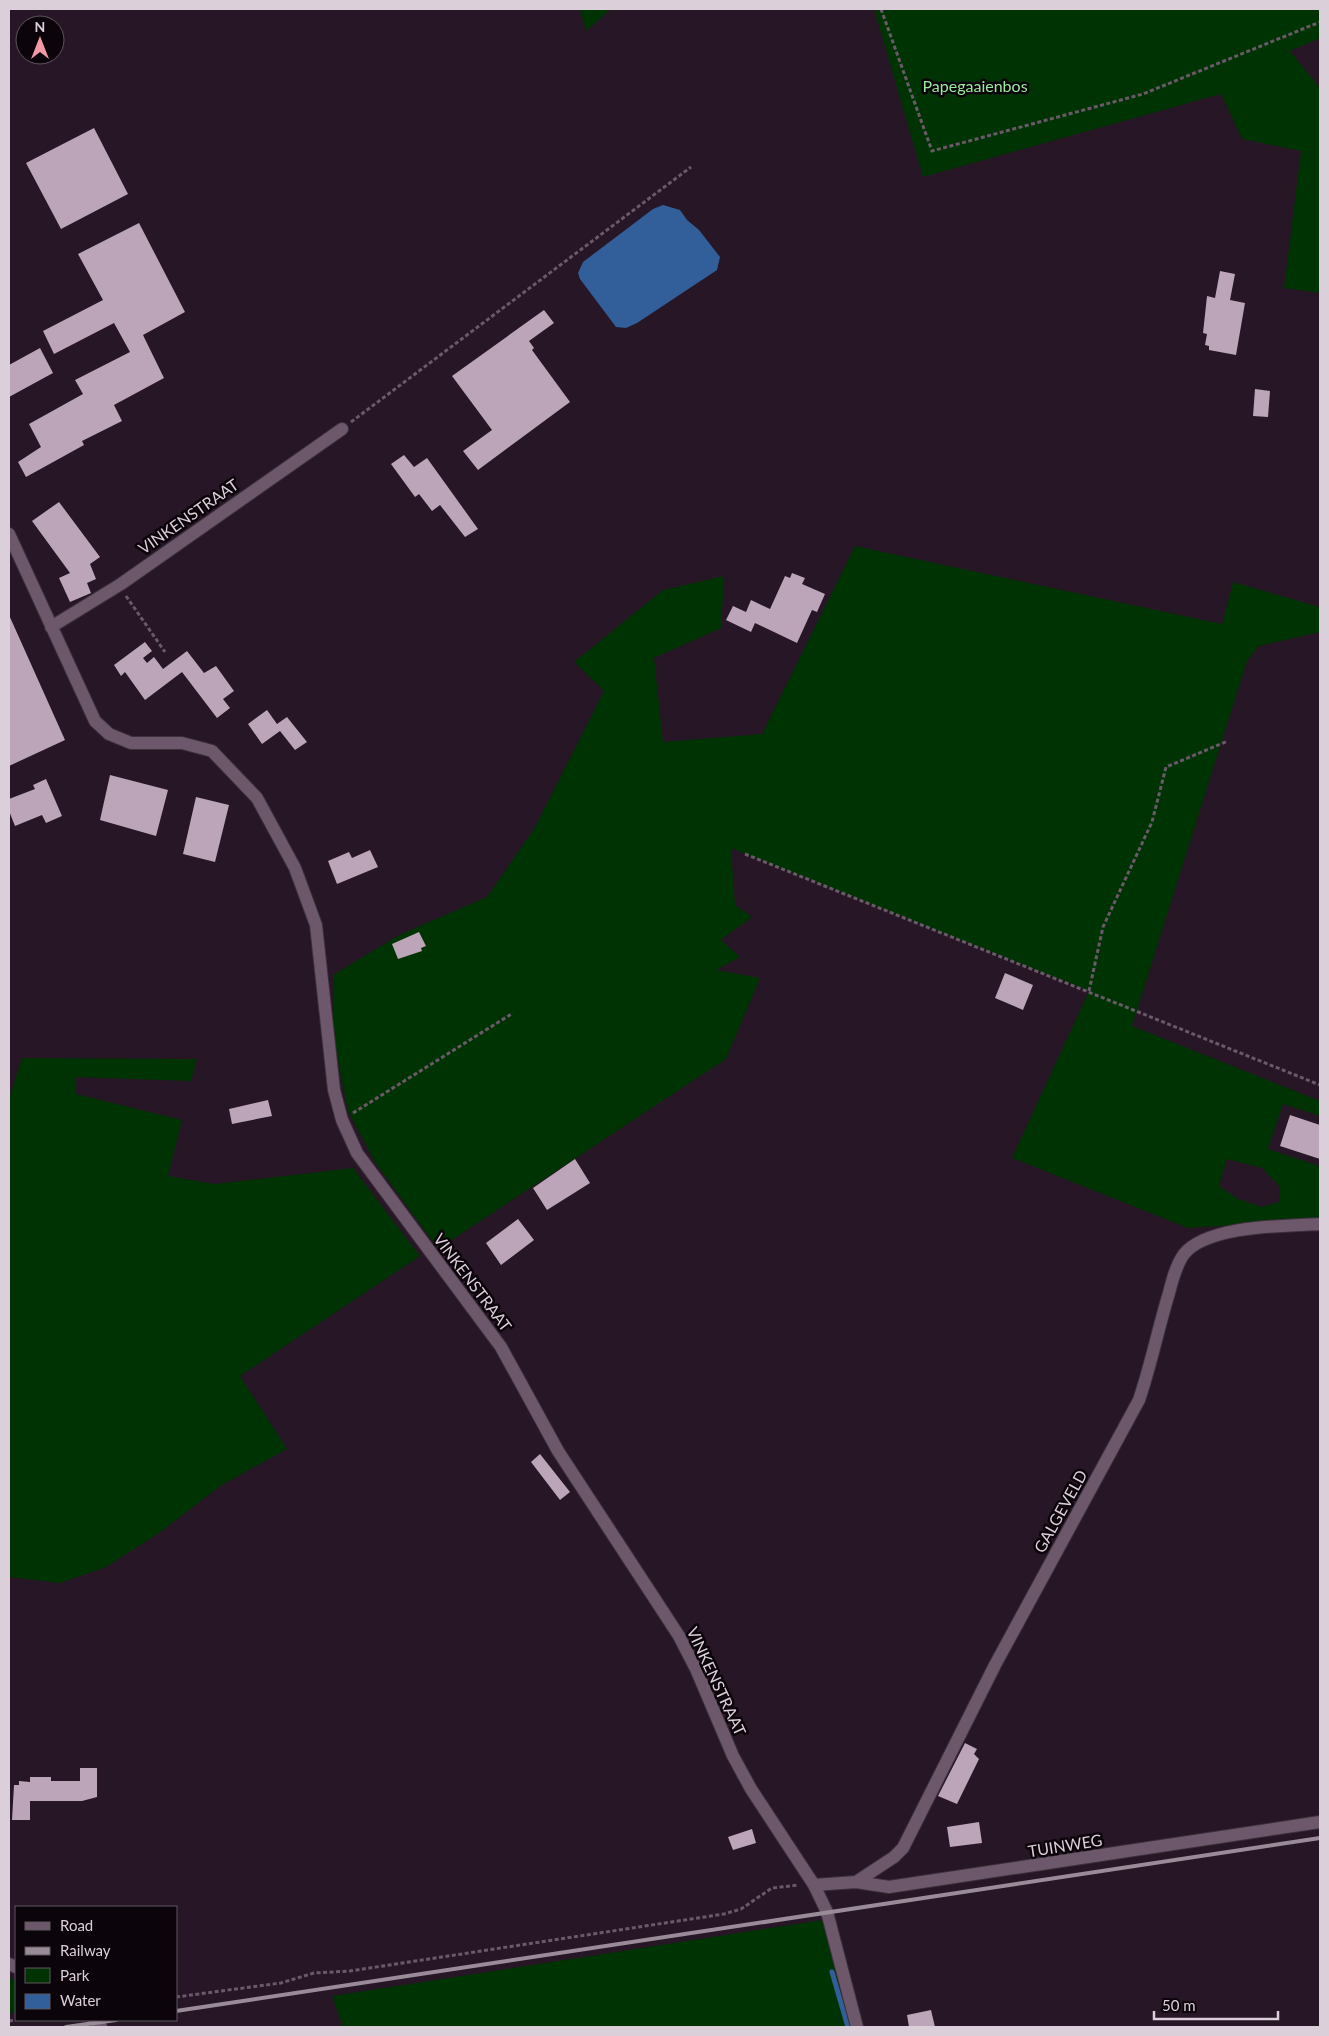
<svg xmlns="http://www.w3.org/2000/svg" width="1329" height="2036" viewBox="0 0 1329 2036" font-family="Lato,sans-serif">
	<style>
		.green { fill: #003304; fill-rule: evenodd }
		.water { fill: #325f9a }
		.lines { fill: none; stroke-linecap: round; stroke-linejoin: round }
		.stream { stroke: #325f9a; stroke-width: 5 }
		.building { fill: #bca5b9 }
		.minor-casing { stroke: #3c303b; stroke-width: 14 }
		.path { stroke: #6a5a69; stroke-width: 3; stroke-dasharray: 4 2.5; stroke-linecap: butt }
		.minor { stroke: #6d586b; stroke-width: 12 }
		.rail { stroke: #998b98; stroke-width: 4 }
		.labels { text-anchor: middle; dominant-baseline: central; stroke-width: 5; stroke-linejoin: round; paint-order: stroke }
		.park-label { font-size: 16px; fill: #99eb99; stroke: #0b050b }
		.street-label { font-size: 16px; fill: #dbcfda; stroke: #0b050b }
	</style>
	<rect width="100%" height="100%" fill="#271626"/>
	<path class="green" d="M 580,9 L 611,9 L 586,31 Z
		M 874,9 L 1320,9 L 1320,38 L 1290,51 L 1320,88 L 1320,293 L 1284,288 L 1301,151 L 1242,139 L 1221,94 L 923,177 Z
		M 855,546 L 1222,624 L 1233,582 L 1320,607 L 1320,632 L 1259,646 L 1247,661 L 1132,1026 L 1320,1101 L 1320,1116 L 1283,1104 L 1268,1149 L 1320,1166 L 1320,1220 L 1188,1228 L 1012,1158 L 1089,991 L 731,848 L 735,905 L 752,917 L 721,940 L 740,957 L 716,970 L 760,978 L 726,1059 L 438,1249 L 375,1162 L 348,1111 L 334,1041 L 333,975 L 399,935 L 487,897 L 534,829 L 604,691 L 574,662 L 663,590 L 724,576 L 721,628 L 654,658 L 663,742 L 762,734 ZM 1227,1159 L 1262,1168 L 1280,1187 L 1279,1202 L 1262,1207 L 1238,1199 L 1219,1186 Z
		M 22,1058 L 197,1059 L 191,1081 L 76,1077 L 76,1094 L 182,1120 L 168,1176 L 214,1184 L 353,1168 L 420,1256 L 240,1376 L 287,1449 L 220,1486 L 162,1531 L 106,1567 L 60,1583 L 9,1577 L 9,1099 Z
		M 822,1920 L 850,2027 L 343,2027 L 332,1996 Z
		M 9,1978 L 16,1981 L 16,2012 L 9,2013 Z"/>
	<path class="water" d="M 663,205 L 680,210 L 687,220 L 699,230 L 720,257 L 717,270 L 637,323 L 626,328 L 616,327 L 580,279 L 578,273 L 583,262 L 653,209 Z"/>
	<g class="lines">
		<path class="stream" d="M 832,1972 L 848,2027"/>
	</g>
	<path class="building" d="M 94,128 L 128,194 L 61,229 L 26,163 Z
		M 139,223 L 185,312 L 143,335 L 164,378 L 114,405 L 122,421 L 82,441 L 84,445 L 26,477 L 18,462 L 41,447 L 29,424 L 83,394 L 75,380 L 130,352 L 114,323 L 54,354 L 43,331 L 103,300 L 78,254 Z
		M 1220,271 L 1235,274 L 1230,300 L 1245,303 L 1236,355 L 1209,350 L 1209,346 L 1205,345 L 1207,334 L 1203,333 L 1207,296 L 1215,298 Z
		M 544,310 L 554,323 L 529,341 L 534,348 L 532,350 L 570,402 L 478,470 L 463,451 L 492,430 L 452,376 Z
		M 40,348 L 53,373 L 9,397 L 9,365 Z
		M 1255,389 L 1270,391 L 1268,417 L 1253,416 Z
		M 404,455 L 414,467 L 427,458 L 478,529 L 465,537 L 440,505 L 432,511 L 419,494 L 415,497 L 391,464 Z
		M 59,502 L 100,557 L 90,564 L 96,579 L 87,583 L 91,593 L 70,602 L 59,578 L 70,573 L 32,521 Z
		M 792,573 L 805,578 L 802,584 L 825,594 L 817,612 L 812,610 L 797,643 L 755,623 L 751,632 L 726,620 L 733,606 L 746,612 L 751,600 L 770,609 L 785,576 L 790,578 Z
		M 9,615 L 65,740 L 9,766 Z
		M 145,642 L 152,651 L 143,658 L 147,663 L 154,657 L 163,669 L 187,651 L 204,673 L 216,666 L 234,691 L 223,699 L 230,708 L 217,718 L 182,672 L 145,700 L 125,672 L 121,676 L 114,665 Z
		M 267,710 L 277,724 L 287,717 L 307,742 L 295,750 L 280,731 L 262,744 L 248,724 Z
		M 110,775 L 168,790 L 156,836 L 100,820 Z
		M 46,779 L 62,816 L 46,823 L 42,815 L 15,826 L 9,811 L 9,799 L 35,789 L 33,785 Z
		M 196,797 L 229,805 L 215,862 L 183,854 Z
		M 370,850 L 378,867 L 337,884 L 328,861 L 349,852 L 352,858 Z
		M 419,932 L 426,946 L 421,948 L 422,951 L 398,959 L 392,944 Z
		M 1005,973 L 1033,985 L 1023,1010 L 995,998 Z
		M 268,1100 L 272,1116 L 232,1124 L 229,1109 Z
		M 1290,1115 L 1320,1125 L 1320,1159 L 1280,1146 Z
		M 575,1159 L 590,1183 L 547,1210 L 533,1188 Z
		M 518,1219 L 534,1240 L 501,1265 L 486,1243 Z
		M 540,1454 L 570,1492 L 560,1500 L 531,1462 Z
		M 965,1743 L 977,1749 L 974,1754 L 979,1759 L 957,1804 L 938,1796 Z
		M 80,1768 L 97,1768 L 97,1797 L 82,1801 L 30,1801 L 30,1820 L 12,1820 L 14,1785 L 19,1785 L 19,1781 L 30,1782 L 30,1777 L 51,1777 L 51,1781 L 80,1781 Z
		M 979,1822 L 982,1843 L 950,1847 L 947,1827 Z
		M 752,1829 L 756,1843 L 733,1850 L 728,1837 Z
		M 931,2010 L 935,2027 L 909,2027 L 907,2015 Z"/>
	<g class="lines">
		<defs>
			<path id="minor" d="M 9,534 L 95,721 L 109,734 L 131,743 L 182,743 L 212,751 L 257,798 L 295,868 L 316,925 L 334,1090 L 342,1120 L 357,1153 L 501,1347 L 558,1451 L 679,1636 L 696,1669 L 733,1756 L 751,1789 L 814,1885 L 827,1912 L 857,2027
				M 51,627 L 121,584 L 342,429
				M 856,1882 L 894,1857 L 903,1848 L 995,1665 L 1139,1400 C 1151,1365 1158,1329 1169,1293 C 1172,1281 1176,1265 1184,1254 C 1208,1225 1285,1226 1320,1224
				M 814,1885 L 856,1882 L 889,1887 L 1320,1822
				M 9,1964 L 16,1967
				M 94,2020 L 101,2027"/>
		</defs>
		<use href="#minor" class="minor-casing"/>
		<path class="path" d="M 881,9 L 932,151 L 1143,94 L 1320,22
			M 351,422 L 691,167
			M 126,596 L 165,652
			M 745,854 L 1320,1085
			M 1089,991 L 1103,927 L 1152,822 L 1166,767 L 1228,741
			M 353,1113 L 513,1013
			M 176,1997 L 281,1983 L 314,1973 L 350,1971 L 724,1914 L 741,1909 L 772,1888 L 798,1885
			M 9,2021 L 16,2020"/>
		<use href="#minor" class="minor"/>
		<path class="rail" d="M 176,2011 L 1320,1838
			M 66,2027 L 116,2020"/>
	</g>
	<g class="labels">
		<g class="park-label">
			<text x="975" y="85">Papegaaienbos</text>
		</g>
		<g class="street-label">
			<text transform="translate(188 516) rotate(-35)">VINKENSTRAAT</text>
			<text transform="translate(473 1282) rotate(53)">VINKENSTRAAT</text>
			<text transform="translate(1060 1511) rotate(-61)">GALGEVELD</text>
			<text transform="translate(717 1681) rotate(65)">VINKENSTRAAT</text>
			<text transform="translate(1065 1845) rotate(-9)">TUINWEG</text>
		</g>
	</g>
	<rect width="1329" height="2036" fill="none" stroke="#dbcfda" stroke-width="20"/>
	<rect x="15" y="1906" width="162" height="115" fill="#0b050b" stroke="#5e565e"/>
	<rect x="25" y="1922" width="25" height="8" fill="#6d586b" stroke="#5e565e"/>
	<text x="60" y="1931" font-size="15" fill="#dbcfda">Road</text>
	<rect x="25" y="1947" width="25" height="8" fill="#998b98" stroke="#5e565e"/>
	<text x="60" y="1956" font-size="15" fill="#dbcfda">Railway</text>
	<rect x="25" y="1968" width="25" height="15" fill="#003304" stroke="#5e565e"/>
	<text x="60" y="1981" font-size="15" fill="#dbcfda">Park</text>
	<rect x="25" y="1994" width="25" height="15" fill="#325f9a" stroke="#5e565e"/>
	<text x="60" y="2006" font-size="15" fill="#dbcfda">Water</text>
	<g transform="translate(40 40)"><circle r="24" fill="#0b050b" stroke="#5e565e"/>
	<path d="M0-4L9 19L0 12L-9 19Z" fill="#f49aa5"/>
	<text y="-8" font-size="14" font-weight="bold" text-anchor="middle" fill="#dbcfda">N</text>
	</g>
	<path d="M1154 2011v8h124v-8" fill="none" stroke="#dbcfda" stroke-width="2.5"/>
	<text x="1162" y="2011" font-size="15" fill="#dbcfda" stroke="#0b050b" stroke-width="4" paint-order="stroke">50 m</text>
</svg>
